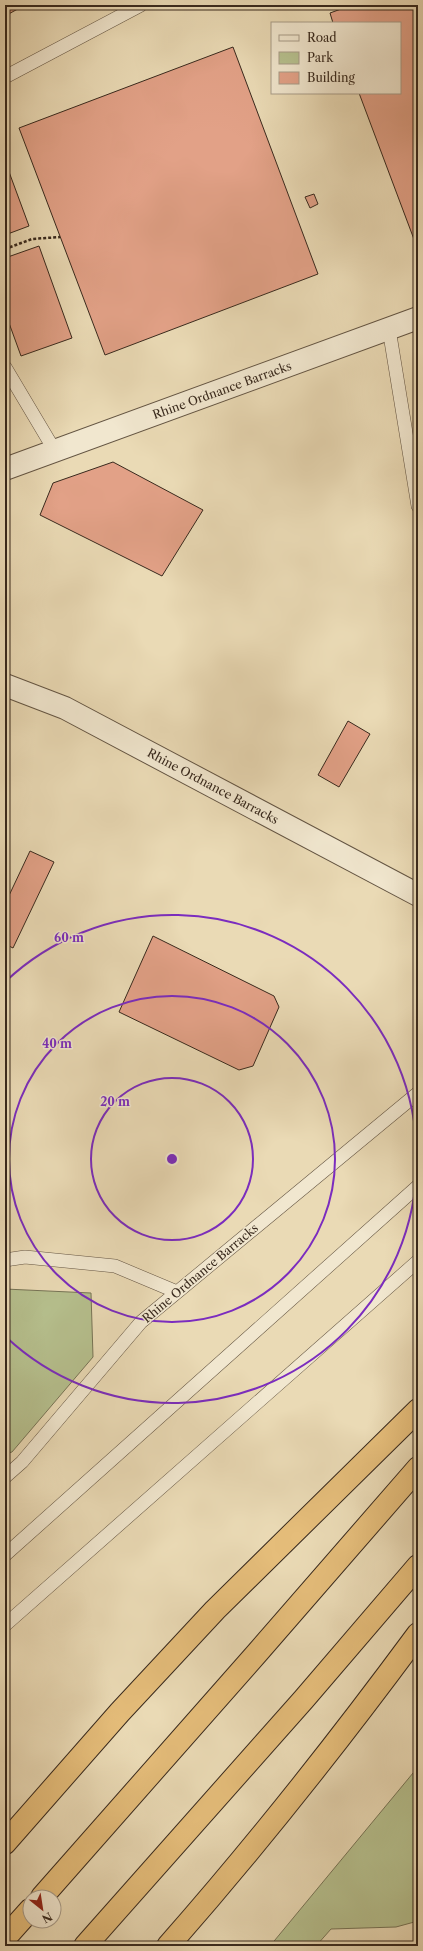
<svg xmlns="http://www.w3.org/2000/svg" width="423" height="1951" viewBox="0 0 423 1951" font-family="'Libre Caslon Text',serif">
	<style>
		.green { fill: #b6c08e; stroke: #777456 }
		.building { fill: #e2a187; stroke: #38291d }
		.lines { fill: none; stroke-linecap: round; stroke-linejoin: round }
		.lane-casing { stroke: #645543; stroke-width: 14 }
		.street-casing { stroke: #645543; stroke-width: 24 }
		.highway-casing { stroke: #38291d; stroke-width: 24 }
		.path { stroke: #38291d; stroke-width: 2.5; stroke-dasharray: 3 2; stroke-linecap: butt }
		.lane { stroke: #f1e7cf; stroke-width: 13 }
		.street { stroke: #f1e7cf; stroke-width: 22 }
		.highway { stroke: #e5bd7a; stroke-width: 22 }
		.ring { fill: none; stroke: #7b2cbf; stroke-width: 2 }
		.labels { text-anchor: middle; dominant-baseline: central; stroke-width: 3; stroke-linejoin: round; paint-order: stroke }
		.street-label { font-size: 12px; fill: #38291d; stroke: #f1e7cf }
		.centre { fill: #7b2cbf; stroke: #f1e7cf; stroke-width: 2 }
		.ring-label { font-size: 12px; text-anchor: middle; font-weight: bold; fill: #7b2cbf; stroke: #f1e7cf; stroke-width: 3; stroke-linejoin: round; paint-order: stroke }
	</style>
	<rect width="100%" height="100%" fill="#eadab5"/>
	<filter id="stains"><feTurbulence type="fractalNoise" baseFrequency=".005" numOctaves="4"/><feColorMatrix values="0 0 0 0 .2 0 0 0 0 .09 0 0 0 0 .02 0 0 0 .5 -.17"/></filter>
	<radialGradient id="worn" r=".72"><stop offset=".6" stop-color="#630" stop-opacity="0"/><stop offset="1" stop-color="#630" stop-opacity=".3"/></radialGradient>
	<path class="green" d="M 5,1289 L 91,1293 L 93,1357 L 12,1452 L 5,1454 Z
		M 418,1767 L 418,1921 L 396,1927 L 331,1929 L 316,1946 L 270,1946 Z"/>
	<path class="building" d="M 5,5 L 25,5 L 5,16 Z
		M 352,5 L 418,5 L 418,241 L 415,242 L 359,93 L 400,93 L 400,23 L 333,23 L 330,13 Z
		M 233,47 L 318,274 L 105,355 L 19,128 Z
		M 5,161 L 29,226 L 5,235 Z
		M 314,194 L 318,204 L 310,208 L 305,197 Z
		M 39,246 L 72,338 L 21,356 L 5,312 L 5,258 Z
		M 113,462 L 203,510 L 162,576 L 40,515 L 53,483 Z
		M 348,721 L 370,734 L 339,787 L 318,775 Z
		M 30,851 L 54,862 L 13,948 L 5,944 L 5,904 Z
		M 153,936 L 274,996 L 279,1007 L 253,1066 L 239,1070 L 119,1012 Z"/>
	<g class="lines">
		<defs>
			<path id="lane" d="M 5,77 L 141,5
				M 389,329 L 418,506
				M 5,367 L 55,451
				M 5,1260 L 25,1257 L 115,1266 L 177,1292
				M 5,1477 L 22,1462 L 141,1322 L 418,1093
				M 5,1555 L 418,1186
				M 5,1625 L 418,1261"/>
			<path id="street" d="M 5,469 L 418,318
				M 5,685 L 65,708 L 418,895"/>
			<path id="highway" d="M 5,1843 L 120,1712 L 215,1610 L 418,1410
				M 42,1897 L 258,1652 L 418,1468
				M 5,1938 L 30,1910
				M 85,1946 L 304,1699 L 418,1566
				M 168,1946 C 256,1846 339,1741 418,1634"/>
		</defs>
		<use href="#lane" class="lane-casing"/>
		<use href="#street" class="street-casing"/>
		<use href="#highway" class="highway-casing"/>
		<path class="path" d="M 5,249 L 32,239 L 60,237"/>
		<use href="#lane" class="lane"/>
		<use href="#street" class="street"/>
		<use href="#highway" class="highway"/>
	</g>
	<g class="ring">
		<circle cx="172" cy="1159" r="81"/>
		<circle cx="172" cy="1159" r="163"/>
		<path d="M6 981A244 244 0 1 1 6 1337"/>
	</g>
	<g class="labels">
		<g class="street-label">
			<text transform="translate(222 390) rotate(-20)">Rhine Ordnance Barracks</text>
			<text transform="translate(213 786) rotate(28)">Rhine Ordnance Barracks</text>
			<text transform="translate(200 1273) rotate(-40)">Rhine Ordnance Barracks</text>
		</g>
	</g>
	<circle cx="172" cy="1159" r="6" class="centre"/>
	<g class="ring-label">
		<text x="69" y="942">60 m</text>
		<text x="57" y="1048">40 m</text>
		<text x="115" y="1106">20 m</text>
	</g>
	<rect width="423" height="1951" fill="none" stroke="#eadab5" stroke-width="20"/>
	<rect x="6" y="6" width="411" height="1939" fill="none" stroke="#38291d" stroke-width="2"/>
	<rect x="10" y="10" width="403" height="1931" fill="none" stroke="#38291d"/>
	<rect x="271" y="22" width="130" height="72" fill="#f1e7cf" stroke="#a79b88"/>
	<rect x="279" y="35" width="20" height="6" fill="#f1e7cf" stroke="#a79b88"/>
	<text x="307" y="42" font-size="12" fill="#38291d">Road</text>
	<rect x="279" y="52" width="20" height="12" fill="#b6c08e" stroke="#a79b88"/>
	<text x="307" y="62" font-size="12" fill="#38291d">Park</text>
	<rect x="279" y="72" width="20" height="12" fill="#e2a187" stroke="#a79b88"/>
	<text x="307" y="82" font-size="12" fill="#38291d">Building</text>
	<g transform="translate(42 1909) rotate(150)"><circle r="19" fill="#f1e7cf" stroke="#a79b88"/>
	<path d="M0-3L7 15L0 10L-7 15Z" fill="#8f2418"/>
	<text y="-6" font-size="11" font-weight="bold" text-anchor="middle" fill="#38291d">N</text>
	</g>
	<rect width="100%" height="100%" filter="url(#stains)"/>
	<rect width="100%" height="100%" fill="url(#worn)"/>
</svg>
